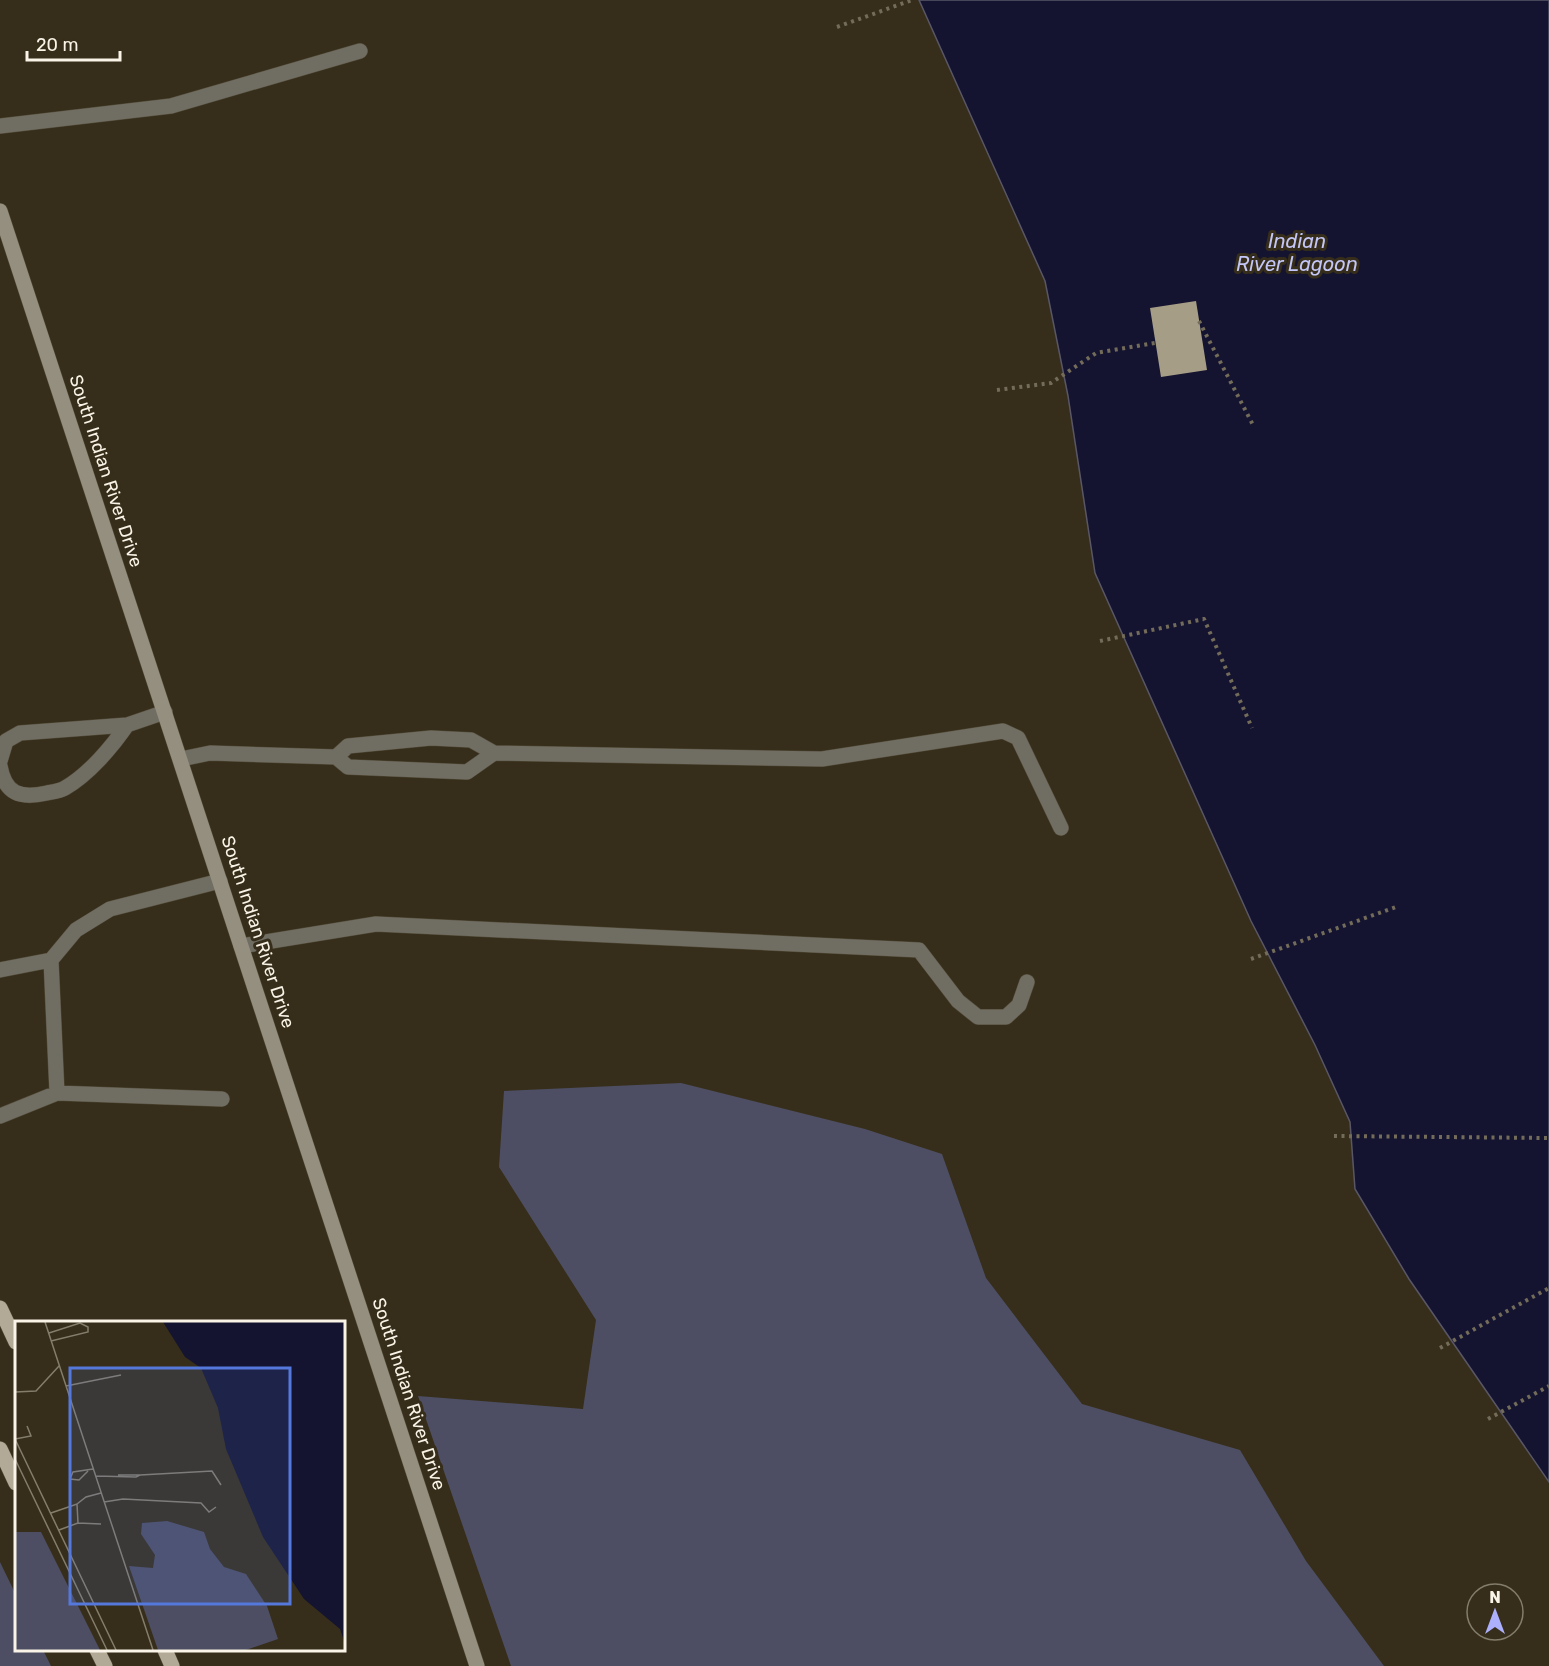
<svg xmlns="http://www.w3.org/2000/svg" width="1549" height="1666" viewBox="0 0 1549 1666" font-family="Rubik,sans-serif">
	<style>
		.green { fill: #4d4e63 }
		.water { fill: #141430; stroke: #595767; stroke-width: 1.5 }
		.building { fill: #a69d86 }
		.lines { fill: none; stroke-linecap: round; stroke-linejoin: round }
		.lane-casing { stroke: #514a37; stroke-width: 16 }
		.secondary-casing { stroke: #514a37; stroke-width: 16 }
		.primary-casing { stroke: #514a37; stroke-width: 16 }
		.path { stroke: #736c5a; stroke-width: 4; stroke-dasharray: 3 4.5; stroke-linecap: butt }
		.lane { stroke: #706d63; stroke-width: 15 }
		.secondary { stroke: #958f80; stroke-width: 15 }
		.primary { stroke: #b2aa96; stroke-width: 15 }
		.labels { text-anchor: middle; dominant-baseline: central; stroke-width: 6; stroke-linejoin: round; paint-order: stroke }
		.street-label { font-size: 18px; fill: #f9f4e7; stroke: #362e1a }
		.water-label { font-size: 20px; font-style: italic; fill: #c3c6f6; stroke: #362e1a }
		.inset-road { fill: none; stroke: #847d6c; stroke-width: 1.5 }
		.view { fill: #5478dc; fill-opacity: 0.15; stroke: #5478dc; stroke-width: 3 }
		.inset-edge { fill: none; stroke: #f9f4e7; stroke-width: 3 }
	</style>
	<rect width="100%" height="100%" fill="#362e1a"/>
	<path class="green" d="M 681,1083 L 865,1129 L 942,1154 L 986,1278 L 1082,1404 L 1240,1450 L 1306,1561 L 1384,1666 L 511,1666 L 418,1396 L 583,1409 L 596,1320 L 499,1167 L 504,1091 Z
		M 0,1562 L 16,1595 L 16,1650 L 43,1650 L 51,1666 L 0,1666 Z"/>
	<path class="water" d="M 919,0 L 1549,0 L 1549,1482 L 1409,1279 L 1355,1189 L 1350,1122 L 1315,1045 L 1251,921 L 1095,573 L 1068,396 L 1045,281 Z"/>
	<path class="building" d="M 1196,301 L 1207,370 L 1161,377 L 1150,308 Z"/>
	<g class="lines">
		<defs>
			<path id="lane" d="M 0,126 L 171,106 L 360,51
				M 494,753 L 822,759 L 1003,731 L 1018,738 L 1061,828
				M 181,759 L 210,753 L 336,757 L 348,767 L 467,772 L 494,753 L 471,740 L 431,738 L 348,746 L 336,757
				M 0,761 L 6,741 L 20,733 L 127,725 L 165,712
				M 0,766 C 5,794 20,799 47,793 C 52,792 60,791 65,788 C 88,775 112,747 127,725
				M 241,946 L 376,924 L 919,950 L 958,1001 L 978,1017 L 1006,1017 L 1019,1005 L 1027,982
				M 51,960 L 76,930 L 110,909 L 220,881
				M 0,970 L 51,960 L 57,1093
				M 0,1116 L 57,1093 L 222,1099"/>
			<path id="secondary" d="M 0,211 L 477,1666"/>
			<path id="primary" d="M 0,1308 L 16,1342
				M 0,1449 L 16,1483
				M 97,1650 L 105,1666
				M 165,1650 L 172,1666"/>
		</defs>
		<use href="#lane" class="lane-casing"/>
		<use href="#secondary" class="secondary-casing"/>
		<use href="#primary" class="primary-casing"/>
		<path class="path" d="M 837,27 L 912,0
			M 1199,321 L 1253,425
			M 997,390 L 1051,383 L 1096,353 L 1155,343
			M 1100,641 L 1204,619 L 1252,728
			M 1251,959 L 1396,907
			M 1334,1136 L 1549,1138
			M 1440,1348 L 1549,1288
			M 1488,1419 L 1549,1386"/>
		<use href="#lane" class="lane"/>
		<use href="#secondary" class="secondary"/>
		<use href="#primary" class="primary"/>
	</g>
	<g class="labels">
		<g class="street-label">
			<text transform="translate(106 471) rotate(72)">South Indian River Drive</text>
			<text transform="translate(258 932) rotate(72)">South Indian River Drive</text>
			<text transform="translate(409 1394) rotate(72)">South Indian River Drive</text>
		</g>
		<g class="water-label">
			<text x="1297" y="241">Indian<tspan x="1297" dy="23">River Lagoon</tspan></text>
		</g>
	</g>
	<g transform="translate(15 1321)">
		<rect width="330" height="330" fill="#362e1a"/>
		<path d="M 152,200 L 189,211 L 195,228 L 209,246 L 231,253 L 252,285 L 263,318 L 231,329 L 143,329 L 114,245 L 138,247 L 140,234 L 126,213 L 127,202 ZM 0,211 L 26,211 L 85,329 L 0,329 Z" fill="#4d4e63"/>
		<path d="M 148,1 L 330,1 L 330,323 L 325,308 L 289,278 L 248,216 L 211,128 L 203,87 L 186,47 L 170,36 Z" fill="#141430"/>
		<path class="inset-road" d="M 30,1 L 138,329M 34,12 L 65,2 L 73,6 L 73,11 L 36,20M 51,65 L 106,54M 0,71 L 21,70 L 44,45M 0,118 L 16,115 L 12,105M 0,118 L 101,329M 0,138 L 92,329M 73,150 L 64,159 L 55,158 L 58,151 L 78,148M 125,154 L 197,150 L 206,164M 81,155 L 121,156 L 125,154 L 103,154M 89,181 L 108,178 L 186,182 L 194,191 L 201,186M 62,183 L 71,176 L 86,172M 36,192 L 62,183 L 63,202M 44,209 L 63,202 L 86,203"/>
		<path class="view" d="M 55,47 L 275,47 L 275,283 L 55,283 Z"/>
		<rect width="330" height="330" class="inset-edge"/>
	</g>
	<g transform="translate(1495 1612)"><circle r="28" fill="#362e1a" stroke="#847d6c" stroke-width="1.5"/>
	<path d="M0-4.5L10 22L0 15L-10 22Z" fill="#acaffb"/>
	<text y="-9" font-size="16" font-weight="bold" text-anchor="middle" fill="#f9f4e7">N</text>
	</g>
	<path d="M27 51v9h93v-9" fill="none" stroke="#f9f4e7" stroke-width="3"/>
	<text x="36" y="51" font-size="18" fill="#f9f4e7" stroke="#362e1a" stroke-width="4.5" paint-order="stroke">20 m</text>
</svg>
